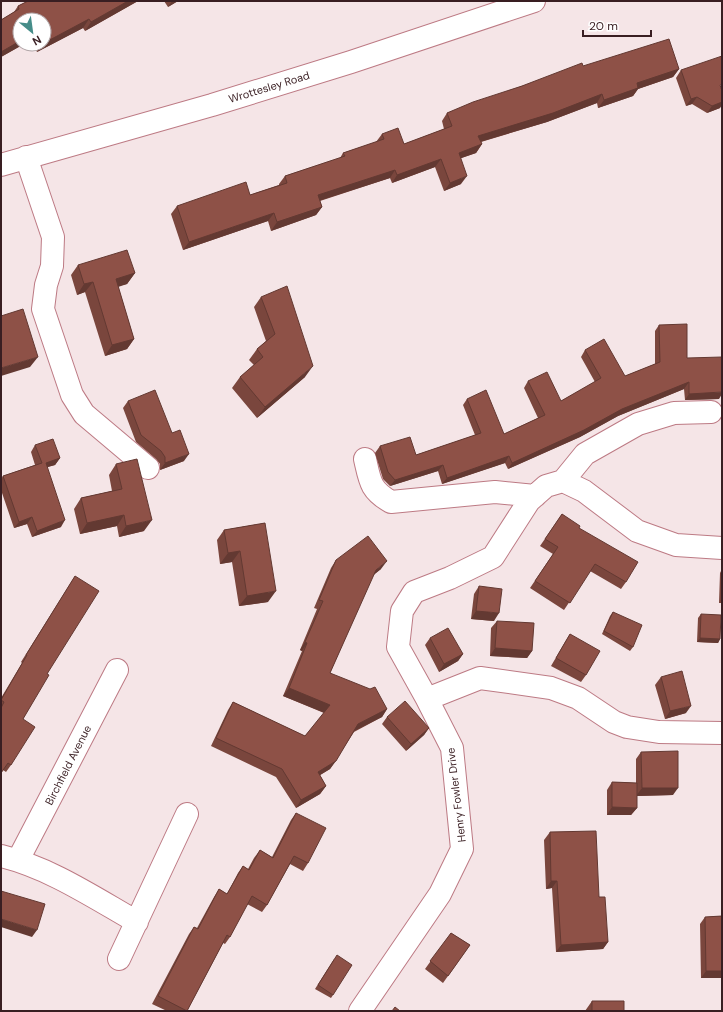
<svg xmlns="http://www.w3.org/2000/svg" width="723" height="1012" viewBox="0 0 723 1012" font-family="'DM Sans',sans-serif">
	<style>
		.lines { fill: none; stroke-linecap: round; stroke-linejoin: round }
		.minor-casing { stroke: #bd7a84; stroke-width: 24 }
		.minor { stroke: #fff; stroke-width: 22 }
		.wall { fill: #7a463d }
		.shaded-wall { fill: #633932 }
		.building { fill: #8e5147; stroke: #633932 }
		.labels { text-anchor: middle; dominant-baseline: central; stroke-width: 4; stroke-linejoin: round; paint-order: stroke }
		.street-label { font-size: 11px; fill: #391e22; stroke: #fff }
	</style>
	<rect width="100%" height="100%" fill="#f5e5e7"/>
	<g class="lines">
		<defs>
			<path id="minor" d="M 26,157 L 53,237 L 52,266 L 46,285 L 43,309 L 72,395 L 84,414 L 148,468
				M 1,165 L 212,105 L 351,62 L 534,1
				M 365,459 C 370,481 370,490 391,502 L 495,492 L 535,496
				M 563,481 L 585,454 L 638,424 L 674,413 L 711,412
				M 427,699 L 480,678 L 551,688 L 578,698 L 614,722 L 627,727 L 659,732 L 722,733
				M 1,856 C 50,868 93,897 137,922
				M 18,860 L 117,670
				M 119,959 L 187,814
				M 360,1011 L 440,894 L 462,849 L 452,748 L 427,699 L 398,647 L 402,611 L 414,592 L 450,578 L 493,557 L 529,501 L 546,486 L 563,481 L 584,491 L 637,531 L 676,545 L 722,548"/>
		</defs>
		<use href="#minor" class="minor-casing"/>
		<use href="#minor" class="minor"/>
	</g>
	<path class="wall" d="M 28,1 L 138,1 L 85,31 L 83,28 L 37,52 L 33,44 L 44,44 L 44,20 L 20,44 L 24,44 L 1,57 L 1,20 L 14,12 L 18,6 Z
		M 164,1 L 178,1 L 168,7 Z
		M 583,66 L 679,69 L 673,77 L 638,89 L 633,96 L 598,108 L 597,103 L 547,122 L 481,142 L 482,144 L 476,153 L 461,158 L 461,184 L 444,191 L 435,167 L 392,183 L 390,178 L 320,201 L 322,207 L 316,215 L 271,231 L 268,221 L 183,250 L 171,214 L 177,206 L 250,195 L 279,185 L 279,184 L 285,176 L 340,158 L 343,153 L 376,142 L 382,134 L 404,144 L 444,129 L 442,121 L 447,113 L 522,86 Z
		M 681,70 L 722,90 L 720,108 L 707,113 L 692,104 L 686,106 L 676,78 Z
		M 78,265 L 135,273 L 127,284 L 118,286 L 134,339 L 127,349 L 105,356 L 85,292 L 77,295 L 71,275 Z
		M 261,297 L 305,377 L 257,418 L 232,388 L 240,377 L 254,365 L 249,360 L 257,349 L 266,341 L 254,307 Z
		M 659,325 L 687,358 L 719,399 L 685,400 L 684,389 L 618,416 L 580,437 L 508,469 L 505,463 L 442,484 L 438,471 L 390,486 L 383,479 L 375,453 L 380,446 L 416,455 L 475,435 L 463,405 L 467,399 L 504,434 L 538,418 L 524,388 L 528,381 L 561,401 L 595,382 L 581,357 L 585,350 L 625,376 L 655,364 L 655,331 Z
		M 128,401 L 172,433 L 184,461 L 160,470 L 160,464 L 156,459 L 136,442 L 123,408 Z
		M 35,445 L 60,458 L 55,465 L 47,467 L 61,527 L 32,537 L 27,524 L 14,528 L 1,490 L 1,479 L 3,476 L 35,465 L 31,452 Z
		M 116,464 L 144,531 L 119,537 L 117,526 L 80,534 L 74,509 L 81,498 L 112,491 L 109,475 Z
		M 562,514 L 579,528 L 626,582 L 621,589 L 590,571 L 564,610 L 530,588 L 553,554 L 540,546 Z
		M 265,523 L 268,602 L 239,606 L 232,562 L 220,564 L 217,540 L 224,530 Z
		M 336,560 L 381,569 L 373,575 L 330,673 L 387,709 L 382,717 L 354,732 L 330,769 L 320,775 L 326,786 L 320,794 L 296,808 L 276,777 L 211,746 L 228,710 L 233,702 L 305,736 L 324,713 L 283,696 L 302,651 L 300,650 L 317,609 L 314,608 L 331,568 Z
		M 722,569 L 722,603 L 719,603 L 720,573 Z
		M 75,576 L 47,674 L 23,719 L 11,765 L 6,772 L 3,770 L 1,773 L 1,698 L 22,663 L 21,662 Z
		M 479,586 L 494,621 L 471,619 L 474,594 Z
		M 613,612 L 633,647 L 630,651 L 602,634 L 610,616 Z
		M 701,614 L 720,639 L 718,643 L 697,642 L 698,618 Z
		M 497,621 L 532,651 L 527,658 L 490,656 L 491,628 Z
		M 570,634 L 586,675 L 581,682 L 551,666 L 565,642 Z
		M 430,638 L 463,654 L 458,661 L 439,672 L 425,645 Z
		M 661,677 L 686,713 L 665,719 L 655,685 Z
		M 387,717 L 429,728 L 424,735 L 406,751 L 382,724 Z
		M 641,752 L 673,795 L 637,796 L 637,808 L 631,815 L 607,815 L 607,790 L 612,782 L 636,783 L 636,759 Z
		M 296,813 L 308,863 L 303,871 L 290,864 L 267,905 L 262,912 L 247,904 L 230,937 L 225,944 L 223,943 L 187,1011 L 167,1011 L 152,1004 L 189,934 L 194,927 L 197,928 L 214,897 L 219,889 L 227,894 L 238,873 L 243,866 L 248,869 L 254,858 L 260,850 L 272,857 L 291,820 Z
		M 550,832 L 599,897 L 608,942 L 603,949 L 556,952 L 552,888 L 546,889 L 544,840 Z
		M 722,916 L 722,978 L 701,978 L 700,924 L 705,917 Z
		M 451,933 L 470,945 L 443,983 L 425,969 Z
		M 334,959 L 333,995 L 331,998 L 315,989 Z
		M 592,1001 L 624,1011 L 585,1011 Z"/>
	<path class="shaded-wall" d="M 128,1 L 138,1 L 85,31 L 91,22 Z
		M 172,1 L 178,1 L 168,7 Z
		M 89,19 L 83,28 L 37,52 L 43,44 L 44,44 L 44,43 Z
		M 20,41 L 20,44 L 24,44 L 1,57 L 1,52 Z
		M 679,69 L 673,77 L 638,89 L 633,96 L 598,108 L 604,100 L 637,83 Z
		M 602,94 L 597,103 L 547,122 L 473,144 L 478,136 Z
		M 697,97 L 692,104 L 686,106 L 691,99 Z
		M 722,102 L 722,105 L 720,108 L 707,113 L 712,106 Z
		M 482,144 L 476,153 L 453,161 L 459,153 Z
		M 441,159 L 435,167 L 392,183 L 397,175 Z
		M 395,170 L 390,178 L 312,203 L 318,195 Z
		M 467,176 L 461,184 L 444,191 L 450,183 Z
		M 322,207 L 316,215 L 271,231 L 277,222 Z
		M 274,213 L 268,221 L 183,250 L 189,242 Z
		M 135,273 L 127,284 L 109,290 L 116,279 Z
		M 93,282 L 85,292 L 77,295 L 84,284 Z
		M 134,339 L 127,349 L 105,356 L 112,345 Z
		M 38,357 L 30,367 L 1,376 L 1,368 Z
		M 313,366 L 305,377 L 257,418 L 265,407 Z
		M 689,382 L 684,389 L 618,416 L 580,437 L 508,469 L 512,463 L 622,409 Z
		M 722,392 L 722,394 L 719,399 L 685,400 L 689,394 Z
		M 189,454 L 184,461 L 160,470 L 165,463 Z
		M 509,456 L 505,463 L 442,484 L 447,478 Z
		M 60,458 L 55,465 L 41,469 L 46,463 Z
		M 443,465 L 438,471 L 390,486 L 395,480 Z
		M 124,515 L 117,526 L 80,534 L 87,523 Z
		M 32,517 L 27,524 L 14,528 L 19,522 Z
		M 65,520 L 61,527 L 32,537 L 37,531 Z
		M 152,520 L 144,531 L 119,537 L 126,526 Z
		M 240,551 L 232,562 L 220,564 L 228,553 Z
		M 387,561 L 381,569 L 370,578 L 376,570 Z
		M 276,591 L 268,602 L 239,606 L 247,596 Z
		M 476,611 L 499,613 L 494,621 L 471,619 Z
		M 700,638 L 720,639 L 718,643 L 697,642 Z
		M 305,642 L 307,643 L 302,651 L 300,650 Z
		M 495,648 L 532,651 L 527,658 L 490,656 Z
		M 463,654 L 458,661 L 439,672 L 444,664 Z
		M 289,688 L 330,705 L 325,713 L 283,696 Z
		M 691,706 L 686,713 L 665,719 L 670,711 Z
		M 387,709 L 382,717 L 352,732 L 358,724 Z
		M 429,728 L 424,735 L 406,751 L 411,744 Z
		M 336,761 L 330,769 L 312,780 L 318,772 Z
		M 326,786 L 320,794 L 296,808 L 301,800 Z
		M 642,788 L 678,788 L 673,795 L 636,796 Z
		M 612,807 L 637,808 L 631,815 L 607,815 Z
		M 551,881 L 557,881 L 552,888 L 546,889 Z
		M 1,919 L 37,930 L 32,937 L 1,927 Z
		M 608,942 L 603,949 L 556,952 L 561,945 Z
		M 706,971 L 722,971 L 722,978 L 701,978 Z"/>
	<path class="building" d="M 28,1 L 128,1 L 91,22 L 89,19 L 44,43 L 44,20 L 20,20 L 20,41 L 1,52 L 1,20 L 19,9 L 18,6 Z
		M 669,39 L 679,69 L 637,83 L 638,88 L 604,100 L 602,94 L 553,113 L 478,136 L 482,144 L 459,153 L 467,176 L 450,183 L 441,159 L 397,175 L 395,170 L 318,195 L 322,207 L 277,222 L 274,213 L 189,242 L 177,206 L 246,182 L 250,195 L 287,183 L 285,176 L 345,156 L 343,153 L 384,139 L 382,134 L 398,128 L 404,144 L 452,126 L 447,113 L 473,102 L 522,86 L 582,63 L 583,66 Z
		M 722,56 L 722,84 L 720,85 L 722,91 L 722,102 L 712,106 L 697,97 L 691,99 L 681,70 Z
		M 127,250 L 135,273 L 116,279 L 134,339 L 112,345 L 93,282 L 84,284 L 78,265 Z
		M 287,286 L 313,366 L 265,407 L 240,377 L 263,357 L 257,349 L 275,334 L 261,297 Z
		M 23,309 L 38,357 L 1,368 L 1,316 Z
		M 687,324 L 687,358 L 722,357 L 722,392 L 689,394 L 689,382 L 622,409 L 584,430 L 512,463 L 509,456 L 447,478 L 443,465 L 395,480 L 388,472 L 380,446 L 410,437 L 416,455 L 481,433 L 467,399 L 486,390 L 504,434 L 545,415 L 528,381 L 547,372 L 561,401 L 601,378 L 585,350 L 604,339 L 625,376 L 660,362 L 659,325 Z
		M 155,390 L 172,433 L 180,430 L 189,454 L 165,463 L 165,457 L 161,451 L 141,435 L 128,401 Z
		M 53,439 L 60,458 L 46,463 L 65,520 L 37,531 L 32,517 L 19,522 L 3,476 L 42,463 L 35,445 Z
		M 137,459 L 152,520 L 126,526 L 124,515 L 87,523 L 81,498 L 122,489 L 116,464 Z
		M 562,514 L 580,526 L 579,528 L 638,562 L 626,582 L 595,564 L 570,603 L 535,581 L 558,547 L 545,539 Z
		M 265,523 L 276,591 L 247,596 L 240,551 L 228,553 L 224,530 Z
		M 368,536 L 387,561 L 376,570 L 330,673 L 370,689 L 375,687 L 387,709 L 358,724 L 336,761 L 318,772 L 326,786 L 301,800 L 282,769 L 216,738 L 233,702 L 305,736 L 330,705 L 289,688 L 307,643 L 305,642 L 323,601 L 319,600 L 336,560 Z
		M 75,576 L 99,591 L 47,674 L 49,675 L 23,719 L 35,727 L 11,765 L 8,763 L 1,773 L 1,708 L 4,702 L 1,700 L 27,655 L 26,655 Z
		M 479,586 L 502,589 L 499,613 L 476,611 Z
		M 613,612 L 642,625 L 633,647 L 604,631 Z
		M 701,614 L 721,615 L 720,639 L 700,638 Z
		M 497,621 L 534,623 L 532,651 L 495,648 Z
		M 448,628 L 463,654 L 444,664 L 430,638 Z
		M 570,634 L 600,651 L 586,675 L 556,658 Z
		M 682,671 L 691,706 L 670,711 L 661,677 Z
		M 405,701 L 429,728 L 411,744 L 387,717 Z
		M 678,751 L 678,788 L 642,788 L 641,752 Z
		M 612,782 L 637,783 L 637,808 L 612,807 Z
		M 296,813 L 326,828 L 308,863 L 294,856 L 267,905 L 252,896 L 230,937 L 227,935 L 187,1011 L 158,996 L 194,927 L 198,929 L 219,889 L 227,894 L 243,866 L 249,870 L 260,850 L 273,858 Z
		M 596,831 L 599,897 L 605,897 L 608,942 L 561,945 L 557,881 L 551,881 L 550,832 Z
		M 1,891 L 45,904 L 37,930 L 1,919 Z
		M 722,916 L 722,971 L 706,971 L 705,917 Z
		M 451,933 L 470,945 L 448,976 L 430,961 Z
		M 337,955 L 352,965 L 333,995 L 318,985 Z
		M 592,1001 L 624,1001 L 624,1011 L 592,1011 Z
		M 395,1007 L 400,1011 L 392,1011 Z"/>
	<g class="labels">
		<g class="street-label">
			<text transform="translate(269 87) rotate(-17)">Wrottesley Road</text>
			<text transform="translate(68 765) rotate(-63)">Birchfield Avenue</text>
			<text transform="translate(456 795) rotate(-97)">Henry Fowler Drive</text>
		</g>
	</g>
	<rect width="723" height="1012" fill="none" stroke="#391e22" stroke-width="4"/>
	<g transform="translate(32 32) rotate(151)"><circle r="19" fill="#ffffff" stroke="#b0a5a7"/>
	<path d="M0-3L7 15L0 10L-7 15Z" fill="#468d89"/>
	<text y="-6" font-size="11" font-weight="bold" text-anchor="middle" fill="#391e22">N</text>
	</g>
	<path d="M583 30v6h68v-6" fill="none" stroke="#391e22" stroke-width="2"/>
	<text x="589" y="30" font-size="12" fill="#391e22" stroke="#ffffff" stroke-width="3" paint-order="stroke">20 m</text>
</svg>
